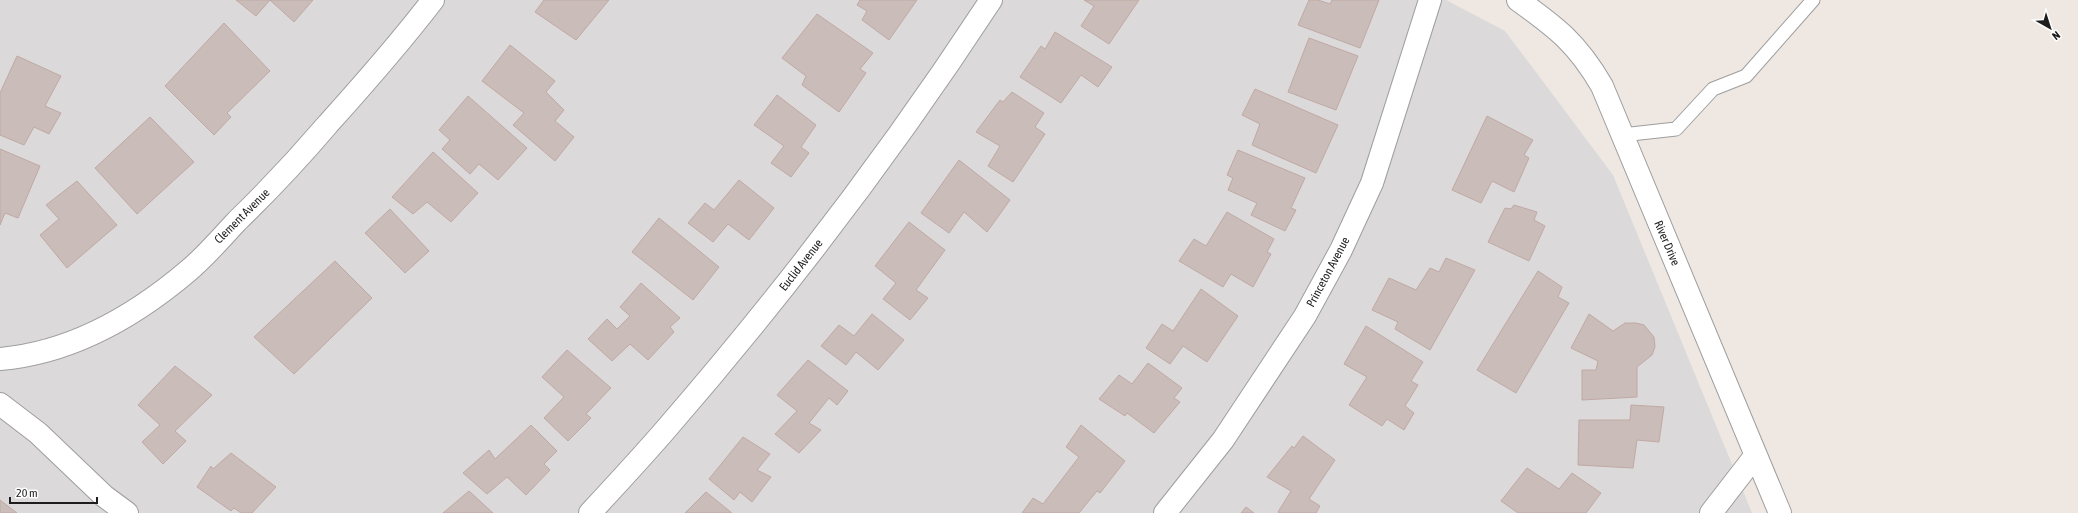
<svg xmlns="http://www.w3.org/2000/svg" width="2078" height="513" viewBox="0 0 2078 513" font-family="'Asap Condensed',sans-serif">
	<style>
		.residential { fill: #dbd9da }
		.building { fill: #cabcb9; stroke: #c0a9a4 }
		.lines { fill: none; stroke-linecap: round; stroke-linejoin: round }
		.lane-casing { stroke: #9e9e9e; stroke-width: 15 }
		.street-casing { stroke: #9e9e9e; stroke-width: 24 }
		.lane { stroke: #fff; stroke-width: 13 }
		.street { stroke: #fff; stroke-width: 22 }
		.labels { text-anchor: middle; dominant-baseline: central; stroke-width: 4; stroke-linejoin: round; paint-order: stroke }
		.street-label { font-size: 12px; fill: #1d1d1d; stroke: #fff }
	</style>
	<rect width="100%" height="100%" fill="#eee7e2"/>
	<path class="residential" d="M 0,0 L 1446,0 L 1505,31 L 1613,175 L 1752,513 L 0,513 Z"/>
	<path class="building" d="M 236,0 L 313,0 L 294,22 L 270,0 L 256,16 Z
		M 544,0 L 609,0 L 576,40 L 535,12 Z
		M 860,0 L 917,0 L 889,40 L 862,20 L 867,11 L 857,5 Z
		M 1084,0 L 1139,0 L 1109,44 L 1081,26 L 1094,6 Z
		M 1309,0 L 1318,0 L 1330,4 L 1332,0 L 1379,0 L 1360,48 L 1298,25 Z
		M 817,14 L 873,53 L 860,69 L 866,73 L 839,112 L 802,85 L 806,76 L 782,58 Z
		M 224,23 L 270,71 L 227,113 L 231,117 L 214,135 L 165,86 Z
		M 1055,32 L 1112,67 L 1098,87 L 1081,75 L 1061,103 L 1020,77 L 1041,46 L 1045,49 Z
		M 1309,38 L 1358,56 L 1336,110 L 1288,92 Z
		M 510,45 L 555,81 L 546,92 L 564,110 L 555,121 L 574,137 L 555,161 L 513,125 L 524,113 L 482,81 Z
		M 17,56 L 61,76 L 45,106 L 61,113 L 49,134 L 34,127 L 24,145 L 0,135 L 0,93 Z
		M 1255,89 L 1338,125 L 1316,173 L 1252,145 L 1260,124 L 1242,115 Z
		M 1012,92 L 1044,113 L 1035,127 L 1045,134 L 1013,182 L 988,166 L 1000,146 L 976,132 L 1000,100 L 1003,102 Z
		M 777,95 L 816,125 L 801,147 L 809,153 L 791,177 L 771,163 L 784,146 L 754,125 Z
		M 468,96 L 527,148 L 498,180 L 479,164 L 470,174 L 442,149 L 450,140 L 439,130 Z
		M 1487,116 L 1533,140 L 1524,155 L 1529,158 L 1514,192 L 1492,181 L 1481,203 L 1452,190 Z
		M 150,117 L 194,162 L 137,214 L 95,168 Z
		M 0,149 L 40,166 L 18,218 L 5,213 L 0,225 Z
		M 1238,150 L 1305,178 L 1291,208 L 1296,210 L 1285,231 L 1251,215 L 1257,203 L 1228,190 L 1233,178 L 1227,175 Z
		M 433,152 L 478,193 L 451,222 L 427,202 L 413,214 L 392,197 Z
		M 959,160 L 1010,200 L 987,232 L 964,212 L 949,233 L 921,213 Z
		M 739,180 L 774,208 L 749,240 L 728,224 L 713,242 L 688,223 L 705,203 L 714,210 Z
		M 77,181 L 117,225 L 67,268 L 40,235 L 59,219 L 46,205 Z
		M 1514,205 L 1537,212 L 1534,220 L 1545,226 L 1529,261 L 1488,242 L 1505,208 L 1511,209 Z
		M 390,209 L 429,251 L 405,273 L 365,233 Z
		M 1227,212 L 1274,239 L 1267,252 L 1271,254 L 1253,287 L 1231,274 L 1223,287 L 1179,261 L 1194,239 L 1206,246 Z
		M 659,218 L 719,267 L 693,300 L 632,252 Z
		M 909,222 L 945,250 L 916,290 L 928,298 L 910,320 L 883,299 L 896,283 L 875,266 Z
		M 1446,258 L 1475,270 L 1430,350 L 1395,329 L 1398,322 L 1372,310 L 1389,278 L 1416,290 L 1430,268 L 1439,272 Z
		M 335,261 L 372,298 L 294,374 L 254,337 Z
		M 1538,271 L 1562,287 L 1558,297 L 1569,303 L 1516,393 L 1477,370 Z
		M 641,283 L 680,318 L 670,327 L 674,332 L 648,360 L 630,344 L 612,361 L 588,339 L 607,319 L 617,329 L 630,316 L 620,307 Z
		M 1201,289 L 1238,316 L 1207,362 L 1183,346 L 1170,364 L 1146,348 L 1162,324 L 1173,331 Z
		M 872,314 L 904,340 L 878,370 L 856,352 L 846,365 L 821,346 L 839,325 L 854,336 Z
		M 1589,314 L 1613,331 L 1625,323 L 1636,323 L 1644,325 L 1654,337 L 1655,347 L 1652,355 L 1637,367 L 1637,397 L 1582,400 L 1582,370 L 1596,370 L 1598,361 L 1571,348 Z
		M 1366,326 L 1423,362 L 1411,381 L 1418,385 L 1405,406 L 1414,413 L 1404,430 L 1387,419 L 1382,426 L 1349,405 L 1367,377 L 1344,364 Z
		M 567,350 L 611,388 L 586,414 L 591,418 L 568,441 L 544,418 L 564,397 L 542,377 Z
		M 808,360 L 848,391 L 837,405 L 829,398 L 809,423 L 821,430 L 799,453 L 775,434 L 797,411 L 777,395 Z
		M 1148,363 L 1182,388 L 1174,398 L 1180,402 L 1154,433 L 1127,413 L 1125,416 L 1099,399 L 1119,375 L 1132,384 Z
		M 175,366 L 212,395 L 175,431 L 186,441 L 163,464 L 142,442 L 160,425 L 138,405 Z
		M 1631,405 L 1664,407 L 1659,442 L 1637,440 L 1633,468 L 1578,465 L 1579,420 L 1630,420 Z
		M 531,425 L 557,451 L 544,464 L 550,470 L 526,495 L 507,477 L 487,494 L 463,473 L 489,450 L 495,459 Z
		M 1081,425 L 1125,461 L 1100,493 L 1097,491 L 1079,513 L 1022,513 L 1033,498 L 1043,504 L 1079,457 L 1066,447 Z
		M 1303,436 L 1335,460 L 1309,499 L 1320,506 L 1316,513 L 1279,513 L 1278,512 L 1291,491 L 1267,477 L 1292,446 L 1294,448 Z
		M 743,437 L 770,454 L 757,470 L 771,477 L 752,502 L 740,492 L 734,500 L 709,479 Z
		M 231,453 L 276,487 L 252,513 L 241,513 L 234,508 L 231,511 L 197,487 L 211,466 L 213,469 Z
		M 1527,468 L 1559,489 L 1572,473 L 1601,493 L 1586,513 L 1518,513 L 1501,501 Z
		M 469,491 L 493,513 L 443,513 Z
		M 706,492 L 732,513 L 685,513 Z
		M 0,500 L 17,513 L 0,513 Z
		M 1246,507 L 1254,513 L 1241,513 Z"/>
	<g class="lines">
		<defs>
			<path id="lane" d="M 1622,135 L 1676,129 L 1713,89 L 1746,76 L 1813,0"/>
			<path id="street" d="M 1518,0 C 1557,28 1577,43 1602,86 L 1780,513
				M 0,359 C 70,353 135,316 188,271 C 206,256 221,238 237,221 C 269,190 299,158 328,124 C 364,84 400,43 433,0
				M 0,404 L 38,433 L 104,496 L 127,513
				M 590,513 C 616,485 642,457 667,428 C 784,293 893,150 991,0
				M 1165,513 L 1223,440 L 1305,316 L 1341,250 L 1372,183 L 1430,0
				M 1711,513 L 1755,456"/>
		</defs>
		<use href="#lane" class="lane-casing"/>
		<use href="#street" class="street-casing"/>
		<use href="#lane" class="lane"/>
		<use href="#street" class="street"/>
	</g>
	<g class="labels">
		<g class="street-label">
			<text transform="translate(242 216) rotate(-45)">Clement Avenue</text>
			<text transform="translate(1667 243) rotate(67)">River Drive</text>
			<text transform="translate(801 265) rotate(-52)">Euclid Avenue</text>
			<text transform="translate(1328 272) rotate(-62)">Princeton Avenue</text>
		</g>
	</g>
	<g transform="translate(2050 28) rotate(141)" stroke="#ffffff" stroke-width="3" paint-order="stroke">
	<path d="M0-3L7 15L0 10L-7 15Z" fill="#1d1d1d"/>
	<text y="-6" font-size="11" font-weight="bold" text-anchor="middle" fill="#1d1d1d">N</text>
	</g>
	<path d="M10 497v6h87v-6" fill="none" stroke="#1d1d1d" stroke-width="2"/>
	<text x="16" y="497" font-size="12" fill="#1d1d1d" stroke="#ffffff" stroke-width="3" paint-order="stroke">20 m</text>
</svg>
